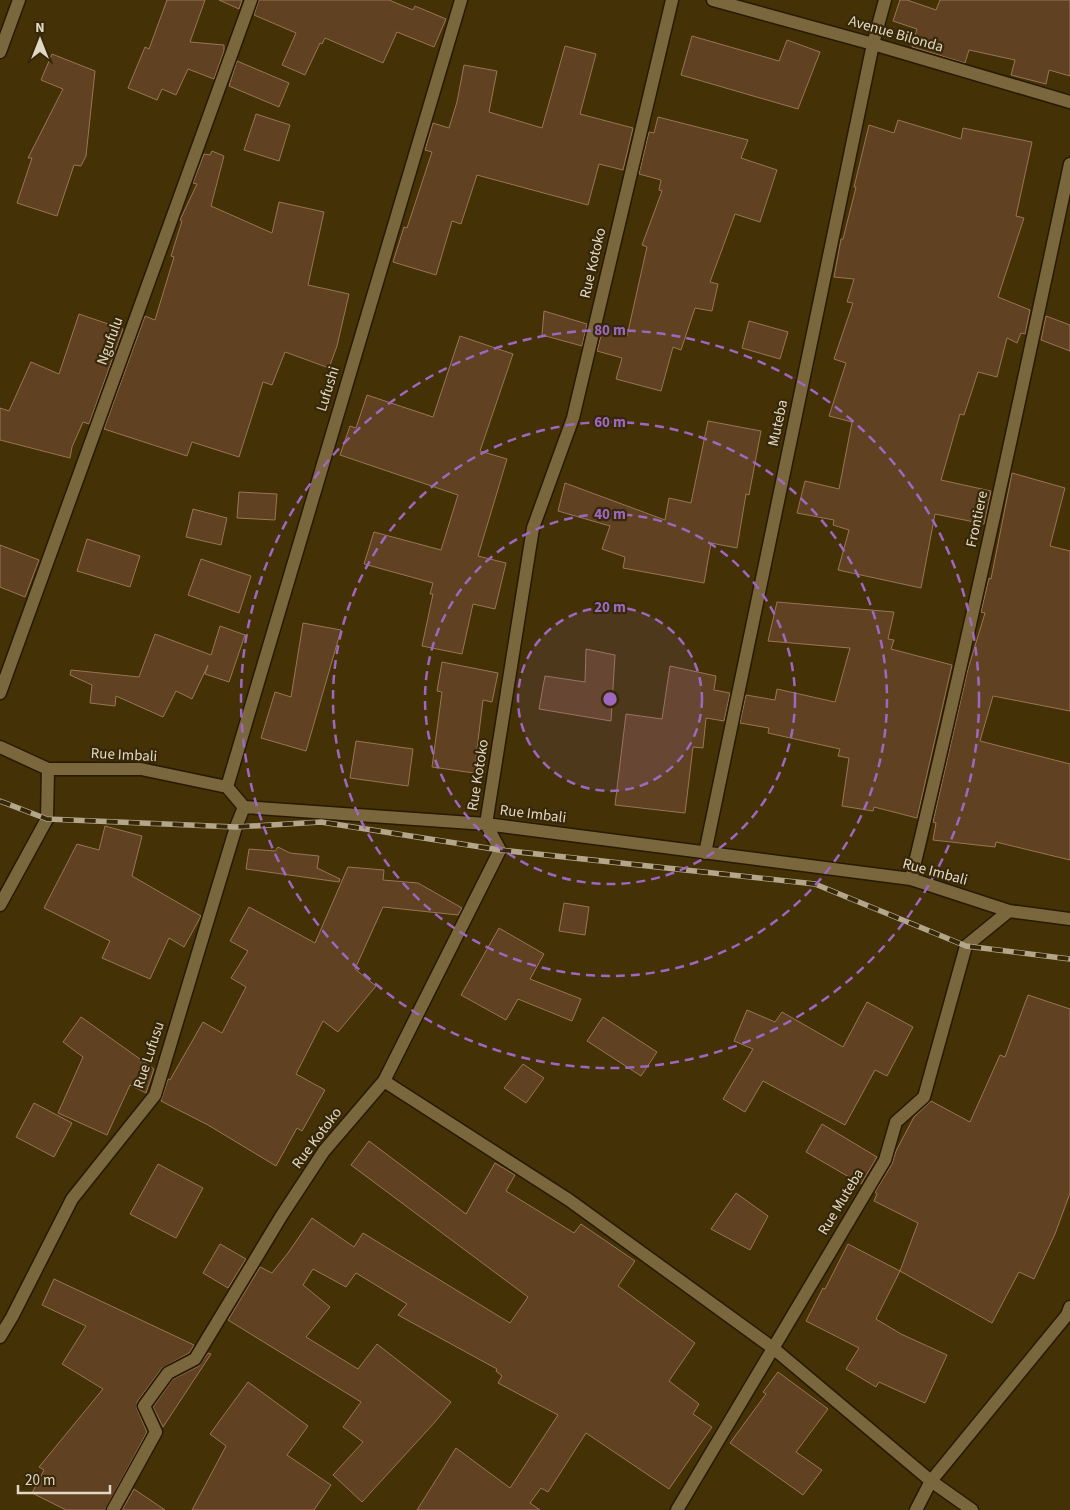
<svg xmlns="http://www.w3.org/2000/svg" width="1070" height="1510" viewBox="0 0 1070 1510" font-family="'Source Sans 3',sans-serif">
	<style>
		.building { fill: #604121; stroke: #987656 }
		.lines { fill: none; stroke-linecap: round; stroke-linejoin: round }
		.minor-casing { stroke: #271a00; stroke-width: 15 }
		.minor { stroke: #7b673e; stroke-width: 12 }
		.rail-casing { stroke: #b3a68a; stroke-width: 5.5 }
		.rail { stroke: #362809; stroke-width: 4; stroke-dasharray: 11; stroke-linecap: butt }
		.ring { fill: none; stroke: #9f68c0; stroke-width: 2.5; stroke-dasharray: 9 6 }
		.labels { text-anchor: middle; dominant-baseline: central; stroke-width: 4.5; stroke-linejoin: round; paint-order: stroke }
		.street-label { font-size: 15px; fill: #e3d8c3; stroke: #362809 }
		.centre { fill: #9f68c0; stroke: #362809; stroke-width: 2.5 }
		.ring-label { font-size: 15px; text-anchor: middle; font-weight: bold; fill: #9f68c0; stroke: #362809; stroke-width: 4.5; stroke-linejoin: round; paint-order: stroke }
	</style>
	<rect width="100%" height="100%" fill="#443106"/>
	<path class="building" d="M 167,0 L 205,0 L 190,42 L 224,45 L 224,51 L 214,79 L 188,69 L 176,95 L 162,89 L 157,100 L 128,88 L 145,47 L 149,49 Z
		M 219,0 L 242,0 L 239,9 Z
		M 259,0 L 389,0 L 413,10 L 415,6 L 446,19 L 434,47 L 397,32 L 383,63 L 325,38 L 322,44 L 320,43 L 305,75 L 282,65 L 296,33 L 254,15 Z
		M 900,0 L 907,0 L 936,10 L 940,0 L 1070,0 L 1070,76 L 1049,70 L 1046,84 L 1011,75 L 1015,60 L 969,50 L 965,63 L 912,47 L 917,29 L 893,21 Z
		M 692,36 L 779,61 L 787,40 L 820,52 L 798,109 L 681,75 Z
		M 565,46 L 596,54 L 580,114 L 633,128 L 623,170 L 599,164 L 588,205 L 477,175 L 461,224 L 452,221 L 436,275 L 393,262 L 404,227 L 407,228 L 432,152 L 425,150 L 433,123 L 449,128 L 457,102 L 464,65 L 497,71 L 489,112 L 542,128 Z
		M 52,54 L 95,71 L 86,156 L 81,166 L 74,165 L 57,216 L 17,203 L 32,158 L 28,158 L 63,89 L 41,80 Z
		M 237,61 L 289,83 L 279,107 L 229,86 Z
		M 256,114 L 290,125 L 279,161 L 244,150 Z
		M 658,117 L 748,140 L 741,158 L 777,170 L 760,222 L 735,214 L 710,282 L 718,284 L 712,311 L 695,308 L 681,350 L 673,347 L 661,391 L 616,379 L 622,358 L 597,351 L 603,328 L 627,336 L 647,247 L 642,245 L 662,191 L 659,190 L 661,180 L 639,174 L 649,132 L 654,133 Z
		M 898,120 L 961,139 L 963,128 L 1032,142 L 1016,216 L 1024,218 L 998,297 L 1030,310 L 1025,334 L 1021,333 L 1017,343 L 1007,338 L 997,377 L 978,372 L 964,415 L 960,414 L 941,480 L 991,491 L 984,524 L 935,514 L 921,588 L 838,570 L 849,530 L 833,525 L 834,520 L 797,513 L 805,481 L 839,489 L 852,422 L 829,416 L 846,363 L 834,359 L 853,303 L 847,302 L 854,279 L 834,277 L 841,239 L 843,239 L 856,187 L 854,187 L 869,125 L 894,133 Z
		M 212,151 L 224,156 L 211,206 L 272,233 L 279,202 L 324,212 L 308,285 L 349,294 L 337,346 L 329,368 L 285,352 L 272,385 L 263,382 L 239,457 L 192,442 L 187,456 L 104,429 L 145,316 L 155,320 L 174,257 L 171,256 L 182,221 L 180,220 L 197,184 L 193,183 L 204,154 L 210,155 Z
		M 544,311 L 587,324 L 582,346 L 542,335 Z
		M 79,314 L 123,329 L 89,424 L 83,422 L 72,447 L 70,458 L 0,440 L 0,408 L 9,411 L 31,362 L 59,374 Z
		M 1046,316 L 1070,325 L 1070,351 L 1041,340 Z
		M 749,321 L 788,332 L 780,359 L 742,348 Z
		M 460,336 L 513,354 L 480,451 L 507,459 L 478,556 L 506,563 L 495,609 L 473,604 L 462,654 L 422,646 L 433,594 L 430,594 L 433,583 L 364,564 L 374,532 L 441,550 L 458,495 L 340,455 L 350,426 L 356,428 L 367,395 L 433,417 Z
		M 708,421 L 761,431 L 749,495 L 746,494 L 737,548 L 711,543 L 704,583 L 623,568 L 625,557 L 602,549 L 610,526 L 558,511 L 565,483 L 665,520 L 669,498 L 691,503 Z
		M 1012,473 L 1065,488 L 1050,546 L 1070,551 L 1070,711 L 993,696 L 980,741 L 1070,764 L 1070,860 L 996,842 L 995,847 L 933,840 L 936,823 L 933,822 L 968,669 L 985,613 L 981,612 L 989,578 L 991,579 Z
		M 239,492 L 277,494 L 275,520 L 237,518 Z
		M 193,509 L 227,518 L 221,545 L 186,537 Z
		M 87,539 L 140,556 L 130,587 L 77,571 Z
		M 0,545 L 39,560 L 25,597 L 0,587 Z
		M 201,559 L 251,576 L 239,613 L 188,595 Z
		M 777,602 L 894,612 L 888,639 L 894,640 L 891,649 L 952,665 L 917,818 L 874,807 L 873,811 L 842,806 L 849,758 L 838,756 L 840,749 L 768,733 L 769,728 L 740,723 L 746,695 L 775,700 L 777,689 L 835,702 L 850,648 L 768,641 Z
		M 303,623 L 341,630 L 306,751 L 261,738 L 275,692 L 291,697 Z
		M 220,626 L 245,635 L 229,682 L 205,674 L 208,665 L 192,699 L 176,691 L 163,717 L 116,696 L 115,706 L 90,703 L 92,685 L 70,675 L 71,670 L 139,677 L 155,634 L 211,655 Z
		M 586,649 L 615,655 L 611,721 L 539,709 L 545,676 L 585,682 Z
		M 442,662 L 498,673 L 492,702 L 483,700 L 474,773 L 432,767 L 442,692 L 437,691 Z
		M 670,666 L 716,676 L 714,690 L 730,693 L 724,721 L 706,718 L 703,748 L 693,747 L 685,813 L 615,805 L 626,714 L 662,719 Z
		M 356,741 L 413,749 L 408,786 L 350,778 Z
		M 105,826 L 142,836 L 132,876 L 201,916 L 184,947 L 169,938 L 150,979 L 102,958 L 110,941 L 44,908 L 77,844 L 99,850 Z
		M 278,847 L 290,853 L 319,856 L 317,868 L 340,879 L 339,882 L 246,869 L 249,849 L 275,851 Z
		M 348,867 L 384,870 L 383,880 L 418,883 L 462,908 L 458,915 L 383,907 L 355,969 L 376,986 L 338,1032 L 323,1021 L 296,1074 L 325,1090 L 302,1131 L 297,1128 L 276,1166 L 208,1125 L 161,1101 L 168,1079 L 170,1080 L 203,1022 L 222,1033 L 246,987 L 231,978 L 248,951 L 230,941 L 249,907 L 315,943 Z
		M 564,903 L 589,907 L 585,935 L 559,931 Z
		M 499,928 L 544,954 L 530,979 L 581,999 L 572,1021 L 518,999 L 506,1020 L 461,995 Z
		M 1028,995 L 1070,1009 L 1070,1193 L 1055,1234 L 1034,1279 L 1019,1272 L 992,1323 L 900,1271 L 918,1223 L 874,1201 L 877,1194 L 875,1192 L 892,1164 L 896,1151 L 914,1117 L 931,1101 L 970,1122 L 1000,1055 L 1005,1057 Z
		M 867,1002 L 913,1027 L 887,1076 L 875,1070 L 845,1125 L 763,1081 L 745,1112 L 723,1099 L 753,1049 L 734,1041 L 747,1010 L 775,1022 L 782,1012 L 843,1047 Z
		M 81,1017 L 154,1069 L 146,1093 L 130,1085 L 107,1135 L 58,1113 L 83,1057 L 63,1042 Z
		M 603,1017 L 657,1052 L 641,1076 L 587,1041 Z
		M 523,1064 L 544,1078 L 526,1103 L 504,1088 Z
		M 34,1103 L 72,1123 L 54,1157 L 16,1137 Z
		M 822,1124 L 877,1157 L 861,1184 L 806,1152 Z
		M 369,1141 L 466,1214 L 495,1163 L 515,1175 L 506,1191 L 574,1233 L 581,1224 L 635,1261 L 618,1286 L 695,1343 L 669,1381 L 699,1404 L 693,1414 L 712,1427 L 669,1489 L 586,1433 L 548,1492 L 541,1488 L 530,1503 L 540,1510 L 417,1510 L 456,1448 L 510,1488 L 558,1415 L 498,1383 L 502,1376 L 496,1371 L 497,1369 L 398,1315 L 407,1304 L 356,1273 L 346,1287 L 313,1269 L 303,1285 L 330,1307 L 306,1337 L 358,1369 L 377,1344 L 451,1402 L 435,1422 L 362,1502 L 333,1475 L 363,1442 L 343,1427 L 361,1402 L 228,1320 L 260,1267 L 272,1273 L 288,1253 L 312,1218 L 354,1247 L 363,1233 L 510,1323 L 528,1297 L 351,1165 Z
		M 158,1164 L 203,1188 L 176,1238 L 130,1214 Z
		M 736,1193 L 768,1216 L 750,1250 L 711,1229 Z
		M 220,1244 L 246,1259 L 228,1288 L 203,1273 Z
		M 848,1244 L 900,1271 L 876,1319 L 901,1334 L 947,1355 L 925,1403 L 879,1382 L 876,1387 L 846,1369 L 859,1348 L 806,1321 L 823,1288 L 825,1289 Z
		M 54,1279 L 194,1345 L 189,1353 L 162,1368 L 137,1402 L 137,1409 L 147,1432 L 105,1510 L 66,1510 L 32,1493 L 44,1470 L 39,1467 L 103,1389 L 62,1364 L 86,1326 L 42,1305 Z
		M 208,1353 L 211,1354 L 163,1427 L 153,1407 L 173,1379 L 199,1366 Z
		M 778,1372 L 828,1409 L 796,1452 L 822,1470 L 803,1495 L 730,1443 L 766,1394 L 763,1392 Z
		M 248,1382 L 308,1426 L 287,1455 L 331,1485 L 314,1510 L 192,1510 L 226,1446 L 210,1434 Z
		M 134,1489 L 165,1510 L 122,1510 Z"/>
	<g class="lines">
		<defs>
			<path id="minor" d="M 713,0 L 873,44 L 1070,102
				M 0,52 L 19,0
				M 0,693 L 251,0
				M 0,747 L 48,769 L 141,769 L 227,787 L 244,807 L 486,824 L 911,879 L 1009,911 L 1070,919
				M 227,787 L 461,0
				M 705,853 L 873,44 L 885,0
				M 911,879 C 968,642 1019,403 1070,164
				M 0,905 L 47,819 L 48,769
				M 384,1081 L 569,1200 L 773,1348 L 931,1481 L 972,1510
				M 0,1337 L 12,1317 L 72,1199 L 155,1095 L 236,827 L 244,807
				M 113,1510 L 156,1432 L 144,1406 L 168,1373 L 195,1359 L 282,1215 L 324,1151 L 384,1081 L 500,850 L 486,824 L 533,528 L 573,418 L 672,0
				M 677,1510 L 885,1160 L 896,1122 L 924,1097 L 966,946 L 1009,911
				M 916,1510 L 931,1481 L 1067,1315 L 1070,1307"/>
		</defs>
		<use href="#minor" class="minor-casing"/>
		<use href="#minor" class="minor"/>
		<defs>
			<path id="rail" d="M 0,801 L 47,819 L 236,827 L 321,822 L 500,850 L 815,884 L 966,946 L 1070,959"/>
		</defs>
		<use href="#rail" class="rail-casing"/>
		<use href="#rail" class="rail"/>
	</g>
	<circle cx="610" cy="699" r="92" fill="#9f68c0" fill-opacity=".12"/>
	<g class="ring">
		<circle cx="610" cy="699" r="92"/>
		<circle cx="610" cy="699" r="185"/>
		<circle cx="610" cy="699" r="277"/>
		<circle cx="610" cy="699" r="369"/>
	</g>
	<g class="labels">
		<g class="street-label">
			<text transform="translate(896 34) rotate(16)">Avenue Bilonda</text>
			<text transform="translate(593 263) rotate(-77)">Rue Kotoko</text>
			<text transform="translate(110 341) rotate(-70)">Ngufulu</text>
			<text transform="translate(328 389) rotate(-73)">Lufushi</text>
			<text transform="translate(778 423) rotate(-78)">Muteba</text>
			<text transform="translate(977 519) rotate(-78)">Frontiere</text>
			<text transform="translate(124 755) rotate(3)">Rue Imbali</text>
			<text transform="translate(478 775) rotate(-81)">Rue Kotoko</text>
			<text transform="translate(533 814) rotate(7)">Rue Imbali</text>
			<text transform="translate(935 872) rotate(15)">Rue Imbali</text>
			<text transform="translate(149 1055) rotate(-72)">Rue Lufusu</text>
			<text transform="translate(317 1138) rotate(-53)">Rue Kotoko</text>
			<text transform="translate(841 1202) rotate(-59)">Rue Muteba</text>
		</g>
	</g>
	<circle cx="610" cy="699" r="8" class="centre"/>
	<g class="ring-label">
		<text x="610" y="335">80 m</text>
		<text x="610" y="427">60 m</text>
		<text x="610" y="519">40 m</text>
		<text x="610" y="612">20 m</text>
	</g>
	<g transform="translate(40 40)" stroke="#362809" stroke-width="4" paint-order="stroke">
	<path d="M0-4L9 19L0 12L-9 19Z" fill="#e3d8c3"/>
	<text y="-8" font-size="14" font-weight="bold" text-anchor="middle" fill="#e3d8c3">N</text>
	</g>
	<path d="M18 1485v8h92v-8" fill="none" stroke="#e3d8c3" stroke-width="2.5"/>
	<text x="25" y="1485" font-size="15" fill="#e3d8c3" stroke="#362809" stroke-width="4" paint-order="stroke">20 m</text>
</svg>
